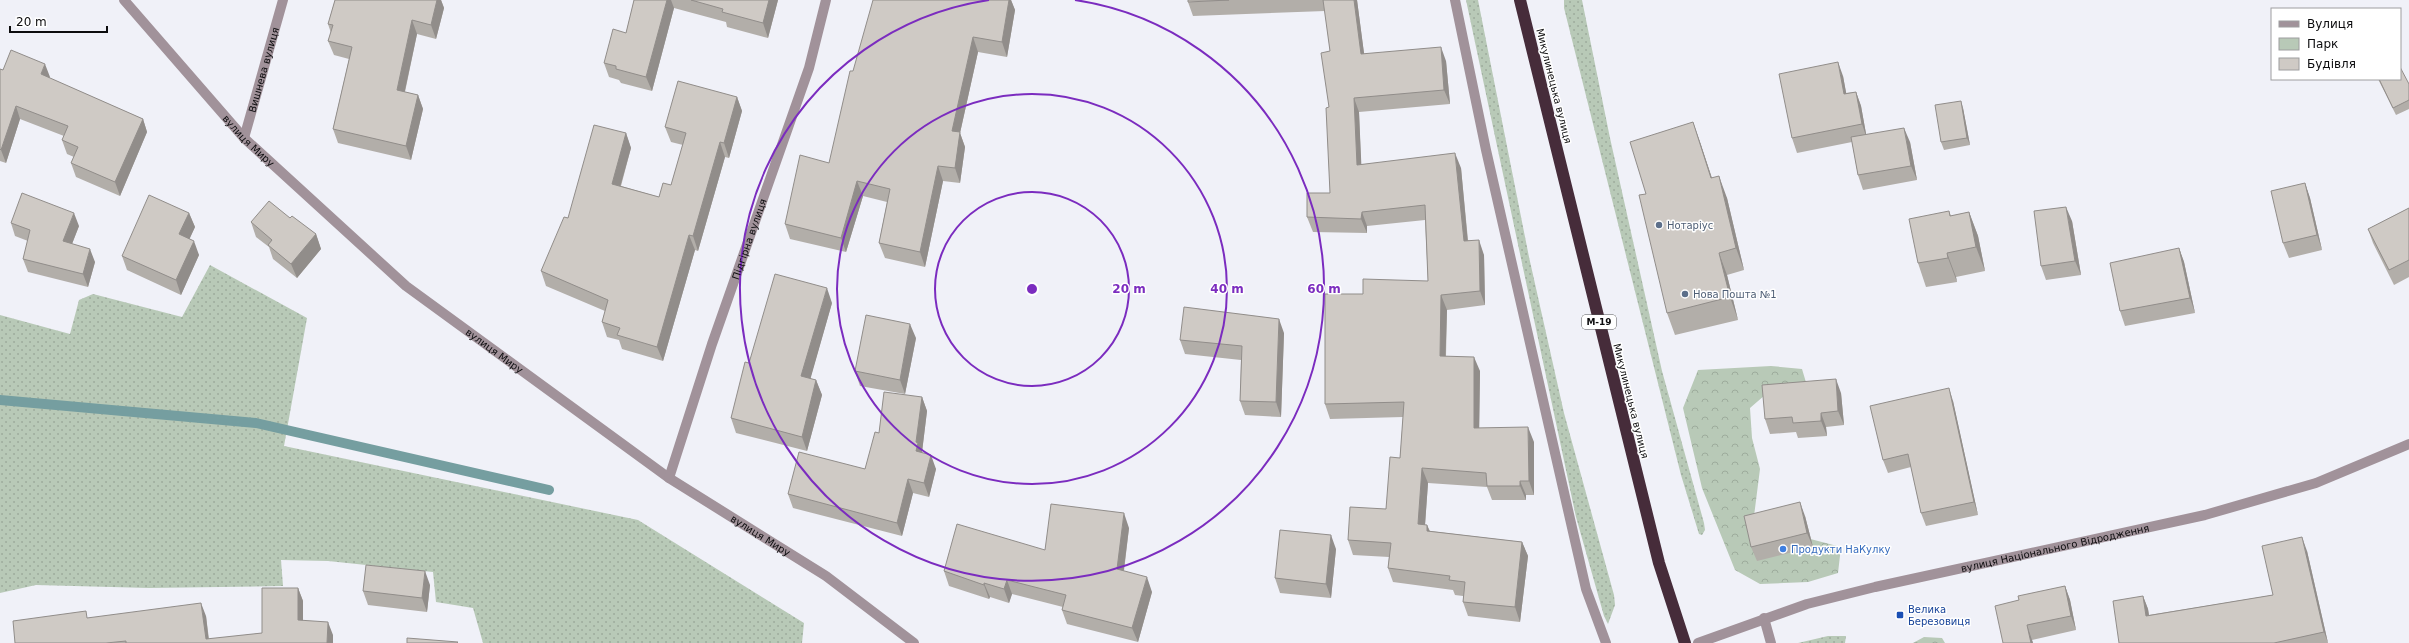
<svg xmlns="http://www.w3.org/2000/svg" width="2409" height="643" viewBox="0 0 2409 643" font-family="'DejaVu Sans',sans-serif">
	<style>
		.green { fill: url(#green-dots) }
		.forest { fill: url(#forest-crowns) }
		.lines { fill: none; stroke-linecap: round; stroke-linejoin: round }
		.stream { stroke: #759ea0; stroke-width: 10 }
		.minor { stroke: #a1929a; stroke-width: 10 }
		.highway { stroke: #462c3a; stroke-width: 12 }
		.wall { fill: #b2aea9 }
		.shaded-wall { fill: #918d8a }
		.building { fill: #cfcac5; stroke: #918d8a }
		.ring { fill: none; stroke: #7b2cbf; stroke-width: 2 }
		.service-dot { fill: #5c6f8a; stroke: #fff; stroke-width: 1.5 }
		.shop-dot { fill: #3f7fe0; stroke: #fff; stroke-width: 1.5 }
		.transit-dot { fill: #1a4fb4; stroke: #fff; stroke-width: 1.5 }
		.labels { text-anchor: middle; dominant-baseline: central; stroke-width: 3; stroke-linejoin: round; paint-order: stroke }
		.shield { fill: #fff; stroke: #555556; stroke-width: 1 }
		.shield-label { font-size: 9px; font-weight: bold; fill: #0c0c0e }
		.street-label { font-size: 10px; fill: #0c0c0e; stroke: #fff }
		.service-label { font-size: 10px; fill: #4e5e75; stroke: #fff; text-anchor: start }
		.shop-label { font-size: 10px; fill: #366cbe; stroke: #fff; text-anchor: start }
		.transit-label { font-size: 10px; fill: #164399; stroke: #fff; text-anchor: start }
		.centre { fill: #7b2cbf; stroke: #fff; stroke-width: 2 }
		.ring-label { font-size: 12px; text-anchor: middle; font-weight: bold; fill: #7b2cbf; stroke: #fff; stroke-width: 3; stroke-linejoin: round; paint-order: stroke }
	</style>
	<defs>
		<pattern id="green-dots" width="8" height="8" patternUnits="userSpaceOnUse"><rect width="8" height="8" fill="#b8c9b7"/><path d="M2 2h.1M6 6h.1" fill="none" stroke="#9dab9c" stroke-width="1.8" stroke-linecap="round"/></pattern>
		<pattern id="forest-crowns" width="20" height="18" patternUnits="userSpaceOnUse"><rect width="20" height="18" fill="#b8c9b7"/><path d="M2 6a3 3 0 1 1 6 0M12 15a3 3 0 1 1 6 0" fill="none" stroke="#9dab9c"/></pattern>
	</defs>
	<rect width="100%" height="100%" fill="#f0f1f8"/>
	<path class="green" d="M 1466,0 L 1478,0 L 1529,257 L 1564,413 L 1614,595 L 1615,605 L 1608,624 L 1604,616 L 1576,517 Z
		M 1564,0 L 1582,0 L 1610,138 L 1662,371 L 1704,523 L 1705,530 L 1702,535 L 1699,534 L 1681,475 L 1564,8 Z
		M 210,265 L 307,318 L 284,446 L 638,520 L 804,623 L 802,643 L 483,643 L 473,608 L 436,602 L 433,572 L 328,561 L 281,560 L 283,586 L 149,588 L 36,585 L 0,593 L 0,315 L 70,334 L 79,300 L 93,294 L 182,317 Z
		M 1828,636 L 1846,636 L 1845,643 L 1798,643 Z"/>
	<path class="forest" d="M 1771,366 L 1802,369 L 1808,389 L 1765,395 L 1750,408 L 1752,438 L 1760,469 L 1753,524 L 1841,547 L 1838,573 L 1808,582 L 1760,584 L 1735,570 L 1702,488 L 1683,408 L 1698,370 Z
		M 1924,637 L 1942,638 L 1945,643 L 1913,643 Z"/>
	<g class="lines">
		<path class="stream" d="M 0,400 L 256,423 L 549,490"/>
		<g class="minor">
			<path id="s1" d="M 124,0 L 244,138 L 406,286 L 669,478 L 826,576 L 914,643"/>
			<path d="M 1455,0 L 1486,150 L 1586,589 L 1606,643"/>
			<path id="s2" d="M 244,138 L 283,0"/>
			<path id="s3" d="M 669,478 L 712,344 L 809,68 L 826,0"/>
			<path d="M 1764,618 L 1771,643"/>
			<path id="s4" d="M 1698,643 L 1807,604 L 1875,587 L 2205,515 L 2316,483 L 2409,444"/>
		</g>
		<path class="highway" d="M 1520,0 L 1659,563 L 1685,643"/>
	</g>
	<path class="wall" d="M 335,0 L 441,0 L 444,8 L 436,39 L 417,34 L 405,92 L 418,95 L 423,109 L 411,160 L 338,143 L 333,129 L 349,59 L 334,55 L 328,41 L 331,33 L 328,24 Z
		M 634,0 L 778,0 L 768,38 L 727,27 L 726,22 L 674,8 L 652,91 L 621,83 L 619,80 L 609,77 L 604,63 L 626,33 Z
		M 1009,0 L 1011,0 L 1015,10 L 1007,57 L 978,52 L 960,133 L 965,147 L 960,183 L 943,181 L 925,267 L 885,258 L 879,243 L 887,202 L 863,196 L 846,252 L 790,239 L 785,224 L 829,163 Z
		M 1188,0 L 1357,0 L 1364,54 L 1446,61 L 1450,104 L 1359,112 L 1361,164 L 1461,168 L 1468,240 L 1484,255 L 1485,305 L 1447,310 L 1446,356 L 1480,371 L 1479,428 L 1534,442 L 1534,495 L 1526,495 L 1526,500 L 1492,500 L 1487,487 L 1428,483 L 1425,525 L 1427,525 L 1430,531 L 1522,542 L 1528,556 L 1520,622 L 1468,616 L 1463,602 L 1463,596 L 1455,595 L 1453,590 L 1393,582 L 1388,568 L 1389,557 L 1353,555 L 1348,540 L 1386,509 L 1400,458 L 1403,417 L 1330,419 L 1325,404 L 1363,294 L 1428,281 L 1425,220 L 1367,226 L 1367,233 L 1313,232 L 1307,217 L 1330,193 L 1329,107 L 1330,51 L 1325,11 L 1193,16 L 1188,2 Z
		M 0,69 L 3,70 L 50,77 L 49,78 L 143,119 L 147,132 L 120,196 L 76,177 L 71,163 L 74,157 L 67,154 L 62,140 L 64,136 L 20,119 L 6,163 L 0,161 Z
		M 1843,76 L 1846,93 L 1856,92 L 1861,106 L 1866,134 L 1910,142 L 1917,180 L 1863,190 L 1858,175 L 1852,142 L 1797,153 L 1792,138 Z
		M 2378,79 L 2400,79 L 2409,84 L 2409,109 L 2396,115 Z
		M 737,97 L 742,111 L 729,158 L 725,157 L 698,251 L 695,250 L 663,361 L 622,349 L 619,340 L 607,337 L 602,322 L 605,311 L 546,286 L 541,271 L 568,218 L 626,133 L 631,148 L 621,186 L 659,197 L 671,185 L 683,145 L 671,142 L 665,127 Z
		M 1963,108 L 1970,145 L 1944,150 L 1941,142 Z
		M 1693,122 L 1701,145 L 1712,178 L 1727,198 L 1744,270 L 1727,275 L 1738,320 L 1675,335 L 1667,313 L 1646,194 Z
		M 2305,183 L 2310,198 L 2322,250 L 2289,258 L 2283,243 Z
		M 2409,208 L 2409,277 L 2394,285 L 2373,243 L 2368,229 Z
		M 1949,211 L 1951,216 L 1969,212 L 1978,236 L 1985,271 L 1956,277 L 1957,282 L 1926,287 L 1918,263 Z
		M 189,213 L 195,227 L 189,239 L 199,255 L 181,295 L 127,270 L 122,256 Z
		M 290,218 L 316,234 L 321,249 L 297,278 L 273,259 L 269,247 L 256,237 L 251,222 Z
		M 2072,221 L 2081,275 L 2046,280 L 2041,266 Z
		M 11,223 L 79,226 L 72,244 L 95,262 L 88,287 L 28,272 L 23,259 L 28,241 L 15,236 Z
		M 2179,248 L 2184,262 L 2195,313 L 2125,326 L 2120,311 Z
		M 832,303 L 810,379 L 816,380 L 822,395 L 807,451 L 736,433 L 731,418 L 749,363 Z
		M 1284,333 L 1281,417 L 1245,415 L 1240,401 L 1241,360 L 1185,354 L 1180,340 Z
		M 916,338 L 905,394 L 860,386 L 855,371 Z
		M 1841,393 L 1844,425 L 1826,427 L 1827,436 L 1798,438 L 1796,432 L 1770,434 L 1765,419 Z
		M 922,397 L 927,411 L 922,452 L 936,469 L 929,497 L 913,493 L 902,536 L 793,508 L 788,494 L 865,469 L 879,433 Z
		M 1953,401 L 1978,515 L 1926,526 L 1921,513 L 1911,467 L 1888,473 L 1883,460 Z
		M 1805,516 L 1813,547 L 1757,561 L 1751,547 Z
		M 1129,528 L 1124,571 L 1152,592 L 1138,642 L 1067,624 L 1062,610 L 1063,607 L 1012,594 L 1009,603 L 990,597 L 989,599 L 949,586 L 944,571 L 1045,550 Z
		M 1336,549 L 1331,598 L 1280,593 L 1275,578 Z
		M 2307,551 L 2328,643 L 2119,643 L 2143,596 L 2148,609 L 2149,615 L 2273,595 Z
		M 430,585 L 427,612 L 368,605 L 363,591 Z
		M 2065,586 L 2070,600 L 2076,630 L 2032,640 L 2033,643 L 2003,643 L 2019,600 Z
		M 298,588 L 303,601 L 303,621 L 333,635 L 333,643 L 15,643 L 88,618 L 206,616 L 209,639 L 262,633 Z"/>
	<path class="shaded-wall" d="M 437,0 L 441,0 L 444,8 L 436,39 L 431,25 Z
		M 667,0 L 671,0 L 674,8 L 652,91 L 646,77 Z
		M 769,0 L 778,0 L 768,38 L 763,23 Z
		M 1009,0 L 1011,0 L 1015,10 L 1007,57 L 1002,42 Z
		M 1354,0 L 1357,0 L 1366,68 L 1361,54 Z
		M 412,20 L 417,34 L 402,104 L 397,90 Z
		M 973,37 L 978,52 L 960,133 L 965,147 L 960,183 L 955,168 L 952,131 Z
		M 1441,47 L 1446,61 L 1450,104 L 1444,90 Z
		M 1838,62 L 1843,76 L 1849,108 L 1844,94 Z
		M 45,64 L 50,77 L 46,88 L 41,74 Z
		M 1856,92 L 1861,106 L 1867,139 L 1862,124 Z
		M 418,95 L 423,109 L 411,160 L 406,146 Z
		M 737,97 L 742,111 L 729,158 L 724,143 Z
		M 1354,98 L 1359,112 L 1362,179 L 1357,165 Z
		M 1961,101 L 1963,108 L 1970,145 L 1967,138 Z
		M 16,106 L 20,119 L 6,163 L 1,150 Z
		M 143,119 L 147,132 L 120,196 L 115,182 Z
		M 1693,122 L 1701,145 L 1719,200 L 1711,178 Z
		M 1904,128 L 1910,142 L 1917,180 L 1911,166 Z
		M 626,133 L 631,148 L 617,198 L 612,184 Z
		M 720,142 L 725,157 L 698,251 L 693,236 Z
		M 1455,153 L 1461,168 L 1469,255 L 1464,241 Z
		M 938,166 L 943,181 L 925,267 L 920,252 Z
		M 1719,176 L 1727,198 L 1744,270 L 1736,248 Z
		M 857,181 L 863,196 L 846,252 L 841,238 Z
		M 2305,183 L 2310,198 L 2322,250 L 2317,235 Z
		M 2066,207 L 2072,221 L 2081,275 L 2075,261 Z
		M 1362,212 L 1367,226 L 1367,233 L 1361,219 Z
		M 1969,212 L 1978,236 L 1985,271 L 1976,247 Z
		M 74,213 L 79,226 L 68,254 L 63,241 Z
		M 189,213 L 195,227 L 185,249 L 179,234 Z
		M 316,234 L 321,249 L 297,278 L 291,264 Z
		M 689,235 L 695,250 L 663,361 L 657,347 Z
		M 1479,240 L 1484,255 L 1485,305 L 1480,291 Z
		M 194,241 L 199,255 L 181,295 L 176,280 Z
		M 2179,248 L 2184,262 L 2195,313 L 2190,298 Z
		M 90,249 L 95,262 L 88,287 L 83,274 Z
		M 1719,253 L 1727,275 L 1738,320 L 1730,297 Z
		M 1947,253 L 1956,277 L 1957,282 L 1948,258 Z
		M 827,288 L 832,303 L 807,391 L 801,376 Z
		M 1441,295 L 1447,310 L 1445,371 L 1440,356 Z
		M 1279,319 L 1284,333 L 1281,417 L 1276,402 Z
		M 910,324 L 916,338 L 905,394 L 900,380 Z
		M 1474,357 L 1480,371 L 1479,443 L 1474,428 Z
		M 1836,379 L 1841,393 L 1844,425 L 1838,411 Z
		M 816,380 L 822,395 L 807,451 L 802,437 Z
		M 1949,388 L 1953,401 L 1978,515 L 1974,502 Z
		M 922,397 L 927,411 L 922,452 L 923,457 L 916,451 L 916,442 Z
		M 1821,413 L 1826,427 L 1827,436 L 1821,421 Z
		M 1528,427 L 1534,442 L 1534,495 L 1529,481 Z
		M 931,455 L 936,469 L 929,497 L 924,483 Z
		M 1422,468 L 1428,483 L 1424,539 L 1418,524 Z
		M 908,479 L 913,493 L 902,536 L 897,523 Z
		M 1520,481 L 1526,495 L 1526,500 L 1520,486 Z
		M 1800,502 L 1805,516 L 1813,547 L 1807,533 Z
		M 1124,513 L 1129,528 L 1122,584 L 1117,569 Z
		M 1427,525 L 1433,540 L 1427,531 Z
		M 1331,535 L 1336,549 L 1331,598 L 1326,584 Z
		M 2302,537 L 2307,551 L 2328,643 L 2324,632 Z
		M 1522,542 L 1528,556 L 1520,622 L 1515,607 Z
		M 425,571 L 430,585 L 427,612 L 422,598 Z
		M 1147,577 L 1152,592 L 1138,642 L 1132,628 Z
		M 1007,580 L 1012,594 L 1009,603 L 1004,589 Z
		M 984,583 L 990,597 L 989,599 L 984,585 Z
		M 2065,586 L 2070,600 L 2076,630 L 2071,616 Z
		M 298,588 L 303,601 L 303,633 L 298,620 Z
		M 2143,596 L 2148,609 L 2151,630 L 2146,616 Z
		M 201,603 L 206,616 L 209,643 L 206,639 Z
		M 328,622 L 333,635 L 333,643 L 327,643 Z
		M 2027,625 L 2033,643 L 2031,643 Z"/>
	<path class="building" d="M 335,0 L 437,0 L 431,25 L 412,20 L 397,90 L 418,95 L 406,146 L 333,129 L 352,47 L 328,41 L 333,25 L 328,24 Z
		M 634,0 L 667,0 L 646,77 L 616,69 L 616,66 L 604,63 L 613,29 L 626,33 Z
		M 691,0 L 769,0 L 763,23 L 722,12 L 723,9 Z
		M 873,0 L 1009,0 L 1002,42 L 973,37 L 952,131 L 960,132 L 955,168 L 938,166 L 920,252 L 879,243 L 890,189 L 857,181 L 841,238 L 785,224 L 800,155 L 829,163 L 850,71 L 853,71 Z
		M 1188,0 L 1229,0 L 1188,2 Z
		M 1323,0 L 1354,0 L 1361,54 L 1441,47 L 1444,90 L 1354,98 L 1357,165 L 1455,153 L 1464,241 L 1479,240 L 1480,291 L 1441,295 L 1440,356 L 1474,357 L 1474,428 L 1528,427 L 1529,481 L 1520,481 L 1520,486 L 1487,486 L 1486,473 L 1422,468 L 1418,524 L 1427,525 L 1427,531 L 1522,542 L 1515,607 L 1463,602 L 1465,582 L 1449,580 L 1450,576 L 1388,568 L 1391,543 L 1348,540 L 1350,507 L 1386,509 L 1390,457 L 1400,458 L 1404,402 L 1325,404 L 1325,294 L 1363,294 L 1363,279 L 1428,281 L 1425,205 L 1362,212 L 1361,219 L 1307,217 L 1307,193 L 1330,193 L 1326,108 L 1329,107 L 1321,53 L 1330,51 Z
		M 11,50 L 45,64 L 41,74 L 143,119 L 115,182 L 71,163 L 78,147 L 62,140 L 68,126 L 16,106 L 1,150 L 0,149 L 0,69 L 3,70 Z
		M 1838,62 L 1844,94 L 1856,92 L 1862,124 L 1792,138 L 1779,74 Z
		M 2400,67 L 2409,84 L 2409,100 L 2393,108 L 2379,79 L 2400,79 Z
		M 678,81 L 737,97 L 724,143 L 720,142 L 693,236 L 689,235 L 657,347 L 617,335 L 620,328 L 602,322 L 608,300 L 541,271 L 564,217 L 568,218 L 594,125 L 626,133 L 612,184 L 659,197 L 663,183 L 671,185 L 686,133 L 665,127 Z
		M 1961,101 L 1967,138 L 1941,142 L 1935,105 Z
		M 1693,122 L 1711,178 L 1719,176 L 1736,248 L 1719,253 L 1730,297 L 1667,313 L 1639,195 L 1646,194 L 1630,142 Z
		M 1904,128 L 1911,166 L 1858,175 L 1851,137 Z
		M 2305,183 L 2317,235 L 2283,243 L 2271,191 Z
		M 22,193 L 74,213 L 63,241 L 90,249 L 83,274 L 23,259 L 30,230 L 11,223 Z
		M 149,195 L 189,213 L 179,234 L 194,241 L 176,280 L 122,256 Z
		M 269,201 L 290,218 L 292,216 L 316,234 L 291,264 L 268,245 L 272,240 L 251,222 Z
		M 2066,207 L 2075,261 L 2041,266 L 2034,211 Z
		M 2409,208 L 2409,260 L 2389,270 L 2368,229 Z
		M 1949,211 L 1950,216 L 1969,212 L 1976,247 L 1947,253 L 1948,258 L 1918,263 L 1909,219 Z
		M 2179,248 L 2190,298 L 2120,311 L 2110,263 Z
		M 775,274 L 827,288 L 801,376 L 816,380 L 802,437 L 731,418 L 745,362 L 749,363 Z
		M 1184,307 L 1279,319 L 1276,402 L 1240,401 L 1242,346 L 1180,340 Z
		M 866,315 L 910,324 L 900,380 L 855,371 Z
		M 1836,379 L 1838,411 L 1821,413 L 1821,421 L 1793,423 L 1792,417 L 1765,419 L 1762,385 Z
		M 1949,388 L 1974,502 L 1921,513 L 1908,454 L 1883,460 L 1870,406 Z
		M 884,392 L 922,397 L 916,442 L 918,443 L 916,451 L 931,455 L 924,483 L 908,479 L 897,523 L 788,494 L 799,452 L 865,469 L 875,432 L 879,433 Z
		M 1800,502 L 1807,533 L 1751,547 L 1744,516 Z
		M 1051,504 L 1124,513 L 1117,569 L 1147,577 L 1132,628 L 1062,610 L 1066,595 L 1007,580 L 1004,589 L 984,583 L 984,585 L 944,571 L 957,524 L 1045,550 Z
		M 1280,530 L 1331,535 L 1326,584 L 1275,578 Z
		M 2302,537 L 2324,632 L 2274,643 L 2119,643 L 2113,601 L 2143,596 L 2146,616 L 2273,595 L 2262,546 Z
		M 366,565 L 425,571 L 422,598 L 363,591 Z
		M 2065,586 L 2071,616 L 2027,625 L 2031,643 L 2003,643 L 1995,606 L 2019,600 L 2018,596 Z
		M 262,588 L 298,588 L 298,620 L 328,622 L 327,643 L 126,643 L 126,641 L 106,643 L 15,643 L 13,621 L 86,611 L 87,618 L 201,603 L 206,639 L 262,633 Z
		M 407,638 L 458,642 L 457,643 L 407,643 Z"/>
	<g class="ring">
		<circle cx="1032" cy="289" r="97"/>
		<circle cx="1032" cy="289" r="195"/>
		<path d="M1075 0A292 292 0 1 1 989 0"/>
	</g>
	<g class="service-dot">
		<circle cx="1659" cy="225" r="4"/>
		<circle cx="1685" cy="294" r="4"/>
	</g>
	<circle class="shop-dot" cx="1783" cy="549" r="4"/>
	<rect class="transit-dot" x="1896" y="611" width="8" height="8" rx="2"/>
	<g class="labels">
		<rect class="shield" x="1582" y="315" width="34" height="14" rx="3"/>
		<g class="shield-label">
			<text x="1599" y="322">М-19</text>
		</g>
		<g class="street-label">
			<text stroke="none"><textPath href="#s2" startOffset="71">Вишнева вулиця</textPath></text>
			<text transform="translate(1554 86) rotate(76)">Микулинецька вулиця</text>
			<text stroke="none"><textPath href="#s1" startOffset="188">вулиця Миру</textPath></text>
			<text stroke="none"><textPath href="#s3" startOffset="252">Підгірна вулиця</textPath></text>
			<text stroke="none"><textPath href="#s1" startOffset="512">вулиця Миру</textPath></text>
			<text transform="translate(1631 401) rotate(76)">Микулинецька вулиця</text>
			<text stroke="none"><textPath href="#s1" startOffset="836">вулиця Миру</textPath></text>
			<text stroke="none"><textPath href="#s4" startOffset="370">вулиця Національного Відродження</textPath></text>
		</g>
		<g class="service-label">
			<text x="1667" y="225">Нотаріус</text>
			<text x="1693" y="294">Нова Пошта №1</text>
		</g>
		<g class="shop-label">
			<text x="1791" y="549">Продукти НаКулку</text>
		</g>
		<g class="transit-label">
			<text x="1908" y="609">Велика<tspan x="1908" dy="12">Березовиця</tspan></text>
		</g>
	</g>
	<circle cx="1032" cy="289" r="6" class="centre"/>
	<g class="ring-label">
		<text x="1129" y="293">20 m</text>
		<text x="1227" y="293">40 m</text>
		<text x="1324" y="293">60 m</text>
	</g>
	<rect x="2271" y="8" width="130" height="72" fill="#ffffff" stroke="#9e9e9f"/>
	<rect x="2279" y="21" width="20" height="6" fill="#a1929a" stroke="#9e9e9f"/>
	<text x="2307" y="28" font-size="12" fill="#0c0c0e">Вулиця</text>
	<rect x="2279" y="38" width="20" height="12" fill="#b8c9b7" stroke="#9e9e9f"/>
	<text x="2307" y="48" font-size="12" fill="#0c0c0e">Парк</text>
	<rect x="2279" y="58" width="20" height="12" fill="#cfcac5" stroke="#9e9e9f"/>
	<text x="2307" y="68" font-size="12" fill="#0c0c0e">Будівля</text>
	<path d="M10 26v6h97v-6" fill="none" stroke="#0c0c0e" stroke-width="2"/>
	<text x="16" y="26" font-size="12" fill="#0c0c0e" stroke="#ffffff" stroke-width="3" paint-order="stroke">20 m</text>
</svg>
